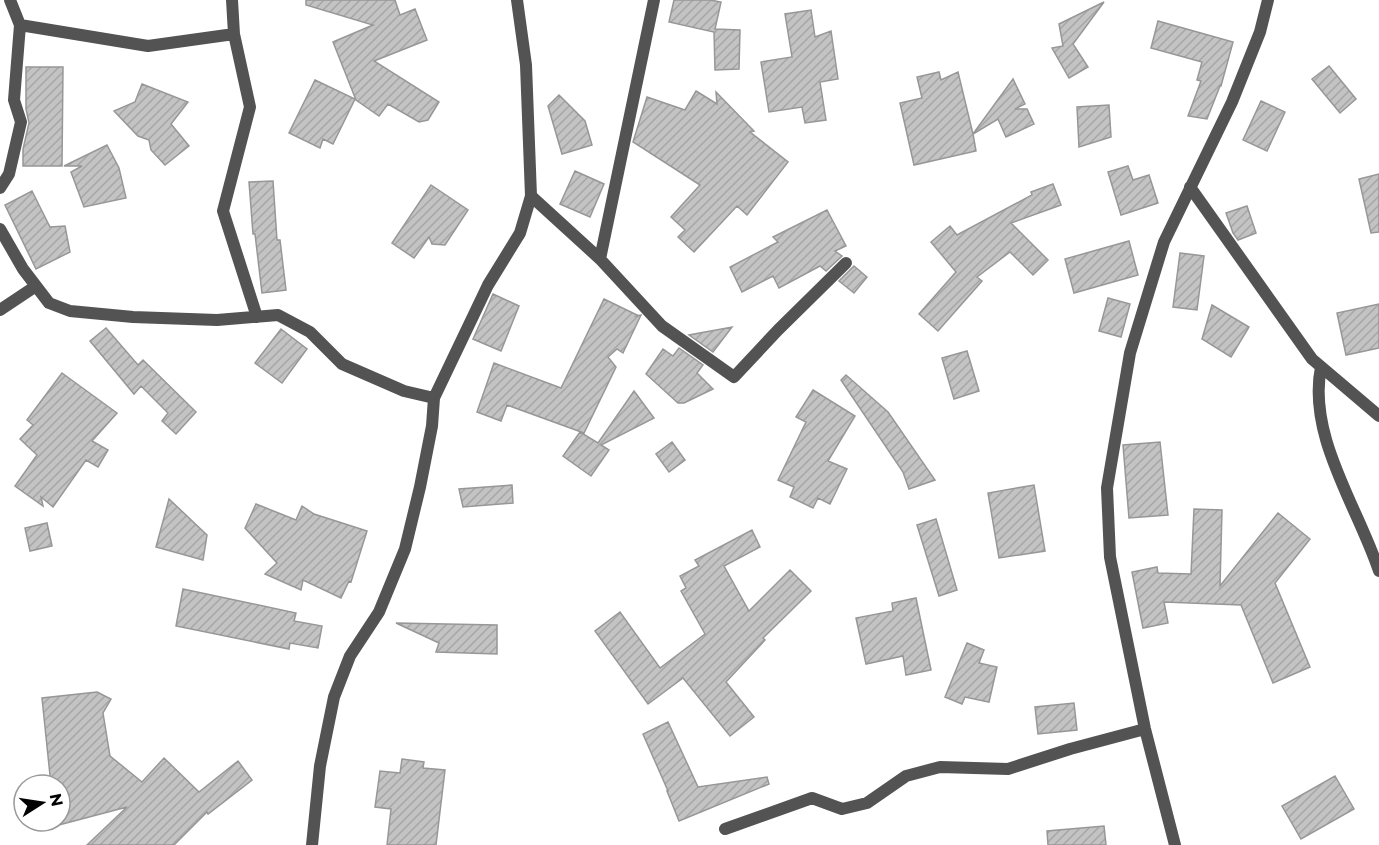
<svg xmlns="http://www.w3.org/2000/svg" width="1379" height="845" viewBox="0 0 1379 845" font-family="Montserrat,sans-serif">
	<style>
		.building { fill: url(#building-hatch); stroke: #979797; stroke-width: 1.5 }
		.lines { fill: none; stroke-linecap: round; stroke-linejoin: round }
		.street { stroke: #535353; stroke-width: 12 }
	</style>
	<defs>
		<pattern id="building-hatch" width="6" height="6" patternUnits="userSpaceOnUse" patternTransform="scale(1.5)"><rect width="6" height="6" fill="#c3c3c3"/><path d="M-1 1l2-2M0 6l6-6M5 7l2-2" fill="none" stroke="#a6a6a6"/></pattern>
	</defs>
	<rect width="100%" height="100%" fill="#fff"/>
	<path class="building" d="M 306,0 L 395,0 L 400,15 L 415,9 L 427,40 L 374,61 L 439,102 L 428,120 L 419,122 L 388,104 L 379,116 L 356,100 L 333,42 L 373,25 L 306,5 Z
		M 674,0 L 710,0 L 721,2 L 715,29 L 740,30 L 739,69 L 715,70 L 714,32 L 669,22 Z
		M 1104,2 L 1073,44 L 1088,67 L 1069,78 L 1052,48 L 1063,46 L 1059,24 Z
		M 811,10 L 815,37 L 831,31 L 838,79 L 820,82 L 826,120 L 805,123 L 802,107 L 769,112 L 761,62 L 792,57 L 785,14 Z
		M 1158,21 L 1233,42 L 1221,86 L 1220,86 L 1207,119 L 1188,116 L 1201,81 L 1197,80 L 1202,62 L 1151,48 Z
		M 1329,66 L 1356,99 L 1340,113 L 1312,79 Z
		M 26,67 L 63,67 L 62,166 L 23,166 L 23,149 L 29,123 L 26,109 Z
		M 939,72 L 941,80 L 958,72 L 973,134 L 1013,79 L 1025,104 L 1015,109 L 1027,109 L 1034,124 L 1006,137 L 998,119 L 973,134 L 976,151 L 914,165 L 900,103 L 922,98 L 917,77 Z
		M 315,80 L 355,99 L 333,144 L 323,139 L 320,148 L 289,133 Z
		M 142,84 L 188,102 L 171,124 L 189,146 L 165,165 L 151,150 L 149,140 L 138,136 L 114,111 L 135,102 Z
		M 696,91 L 717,104 L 716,92 L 754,131 L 750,132 L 788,162 L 747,215 L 737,206 L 694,252 L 678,237 L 685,230 L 671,217 L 700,185 L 633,142 L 647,97 L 685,110 Z
		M 559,95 L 585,121 L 592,145 L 562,154 L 548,106 Z
		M 1261,101 L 1285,112 L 1267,151 L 1243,140 Z
		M 1109,105 L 1111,137 L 1079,147 L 1077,107 Z
		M 107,145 L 119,168 L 126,198 L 84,207 L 71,172 L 82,166 L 64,166 Z
		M 1128,166 L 1133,180 L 1149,175 L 1158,203 L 1121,215 L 1108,172 Z
		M 575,171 L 604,184 L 590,217 L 560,204 Z
		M 1379,174 L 1379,232 L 1371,233 L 1359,179 Z
		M 273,181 L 277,240 L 280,240 L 286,290 L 262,293 L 255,234 L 253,234 L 249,182 Z
		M 1053,184 L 1061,205 L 1011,223 L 1048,260 L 1033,275 L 1010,252 L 977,277 L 982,281 L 938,331 L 919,314 L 956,272 L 931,242 L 950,226 L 957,235 L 1032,195 L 1031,192 Z
		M 431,185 L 468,210 L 445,245 L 432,244 L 429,237 L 414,258 L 392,243 Z
		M 32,191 L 50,227 L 65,226 L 70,252 L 36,269 L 5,205 Z
		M 1247,206 L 1256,233 L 1238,240 L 1233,233 L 1226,213 Z
		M 827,210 L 846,246 L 835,251 L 842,256 L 826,271 L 820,266 L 779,288 L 773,276 L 742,292 L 730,267 L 778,242 L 773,237 Z
		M 1129,241 L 1138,275 L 1074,293 L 1065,259 Z
		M 1180,253 L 1204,256 L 1197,310 L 1173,307 Z
		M 854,266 L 867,277 L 854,293 L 839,281 Z
		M 493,294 L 519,306 L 501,351 L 473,339 Z
		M 1108,298 L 1130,304 L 1121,337 L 1099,331 Z
		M 604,299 L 637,315 L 636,316 L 641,315 L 623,353 L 617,349 L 608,357 L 616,367 L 584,433 L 507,405 L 501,421 L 477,412 L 494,363 L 561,388 Z
		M 1379,304 L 1379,348 L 1346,355 L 1337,313 Z
		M 1212,305 L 1249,327 L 1231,357 L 1202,339 Z
		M 732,327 L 713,352 L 689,335 Z
		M 106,328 L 138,365 L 143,360 L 196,412 L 176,434 L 162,421 L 168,413 L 141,386 L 134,394 L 90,341 Z
		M 281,329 L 307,349 L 282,383 L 255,363 Z
		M 679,348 L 703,365 L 697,373 L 713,389 L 684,403 L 678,403 L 646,374 L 663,349 L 673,356 Z
		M 967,351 L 979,391 L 954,399 L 942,358 Z
		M 62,373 L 117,413 L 92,441 L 108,450 L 98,467 L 86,460 L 53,507 L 41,497 L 43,506 L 15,486 L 37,455 L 20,439 L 33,425 L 27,420 Z
		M 846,375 L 888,412 L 935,480 L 909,489 L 903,472 L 841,380 Z
		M 813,390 L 855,416 L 828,461 L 847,469 L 830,504 L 818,498 L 813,508 L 790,497 L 794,487 L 778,480 L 806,422 L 796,417 Z
		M 634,391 L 654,418 L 601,445 L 609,450 L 591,476 L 563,456 L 580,432 L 598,443 Z
		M 672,442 L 685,460 L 669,472 L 656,454 Z
		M 1160,442 L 1168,515 L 1129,518 L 1123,445 Z
		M 512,485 L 513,503 L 463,507 L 459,489 Z
		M 1034,485 L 1045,551 L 999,558 L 988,493 Z
		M 169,499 L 207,535 L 203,560 L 156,547 Z
		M 256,504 L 296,520 L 302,506 L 314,514 L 367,531 L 351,582 L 349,581 L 341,598 L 303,580 L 301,590 L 265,574 L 277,563 L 245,528 Z
		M 1194,509 L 1222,510 L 1220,586 L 1278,513 L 1310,539 L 1275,583 L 1310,667 L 1273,683 L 1241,605 L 1164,602 L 1168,623 L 1143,628 L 1132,572 L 1157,567 L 1158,573 L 1191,574 Z
		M 936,519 L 957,590 L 939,596 L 917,525 Z
		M 47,523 L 52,546 L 30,551 L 25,528 Z
		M 752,530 L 760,547 L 724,566 L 749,611 L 790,570 L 811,591 L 763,638 L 765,640 L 726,682 L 754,717 L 730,736 L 683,678 L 648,704 L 595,631 L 620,612 L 660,668 L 705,634 L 681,591 L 686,588 L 680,576 L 699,566 L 695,560 Z
		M 183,589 L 296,613 L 294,621 L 322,626 L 318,648 L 290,643 L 289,649 L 176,626 Z
		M 916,598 L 931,670 L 906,675 L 903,656 L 866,664 L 856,618 L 893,611 L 892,603 Z
		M 396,623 L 497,625 L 497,654 L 436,652 L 439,643 Z
		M 967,643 L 984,650 L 979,663 L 997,667 L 989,702 L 965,697 L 962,704 L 945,697 Z
		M 97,692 L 111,699 L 103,713 L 110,756 L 142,782 L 164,758 L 199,792 L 238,761 L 252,780 L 208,814 L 207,812 L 174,845 L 87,845 L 127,807 L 55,826 L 55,821 L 60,821 L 60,785 L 51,785 L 42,698 Z
		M 1074,703 L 1077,730 L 1038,734 L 1035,707 Z
		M 668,722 L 698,787 L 767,777 L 769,784 L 679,821 L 667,791 L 668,791 L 643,734 Z
		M 402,759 L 424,762 L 423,768 L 445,770 L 436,845 L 387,845 L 391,809 L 375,807 L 380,771 L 400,773 Z
		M 1335,776 L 1354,809 L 1301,839 L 1282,806 Z
		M 1104,826 L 1106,845 L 1048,845 L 1047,831 Z"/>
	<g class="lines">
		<path class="street" d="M 20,25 L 148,46 L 234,34 L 232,0
			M 234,34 L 250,107 L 223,211 L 257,317
			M 1190,187 L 1312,359 L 1379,416
			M 0,188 L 9,174 L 21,122 L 14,100 L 20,25 L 10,0
			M 531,196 L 600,259 L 662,326 L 734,377 L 778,330 L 846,263
			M 0,229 L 23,269 L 49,303 L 70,311 L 133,317 L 217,320 L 278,315 L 310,332 L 342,364 L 404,391 L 434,398
			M 600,259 L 654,0
			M 0,310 L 36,286
			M 1321,367 C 1307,436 1358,507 1379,571
			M 725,829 L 812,798 L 842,809 L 867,803 L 906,776 L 940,767 L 1008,769 L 1070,749 L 1145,729
			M 312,845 L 320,766 L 334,697 L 350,656 L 379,612 L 405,549 L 420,487 L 432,426 L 434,398 L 488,285 L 520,233 L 531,196 L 526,65 L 517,0
			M 1175,845 L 1145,729 L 1110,557 L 1107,488 L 1130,353 L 1164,242 L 1232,102 L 1260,32 L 1268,0"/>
	</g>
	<g transform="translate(42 803) rotate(78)"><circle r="28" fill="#ffffff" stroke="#999999" stroke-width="1.5"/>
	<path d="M0-4.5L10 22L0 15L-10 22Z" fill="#000000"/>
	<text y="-9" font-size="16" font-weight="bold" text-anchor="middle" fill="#000000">N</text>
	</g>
</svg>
